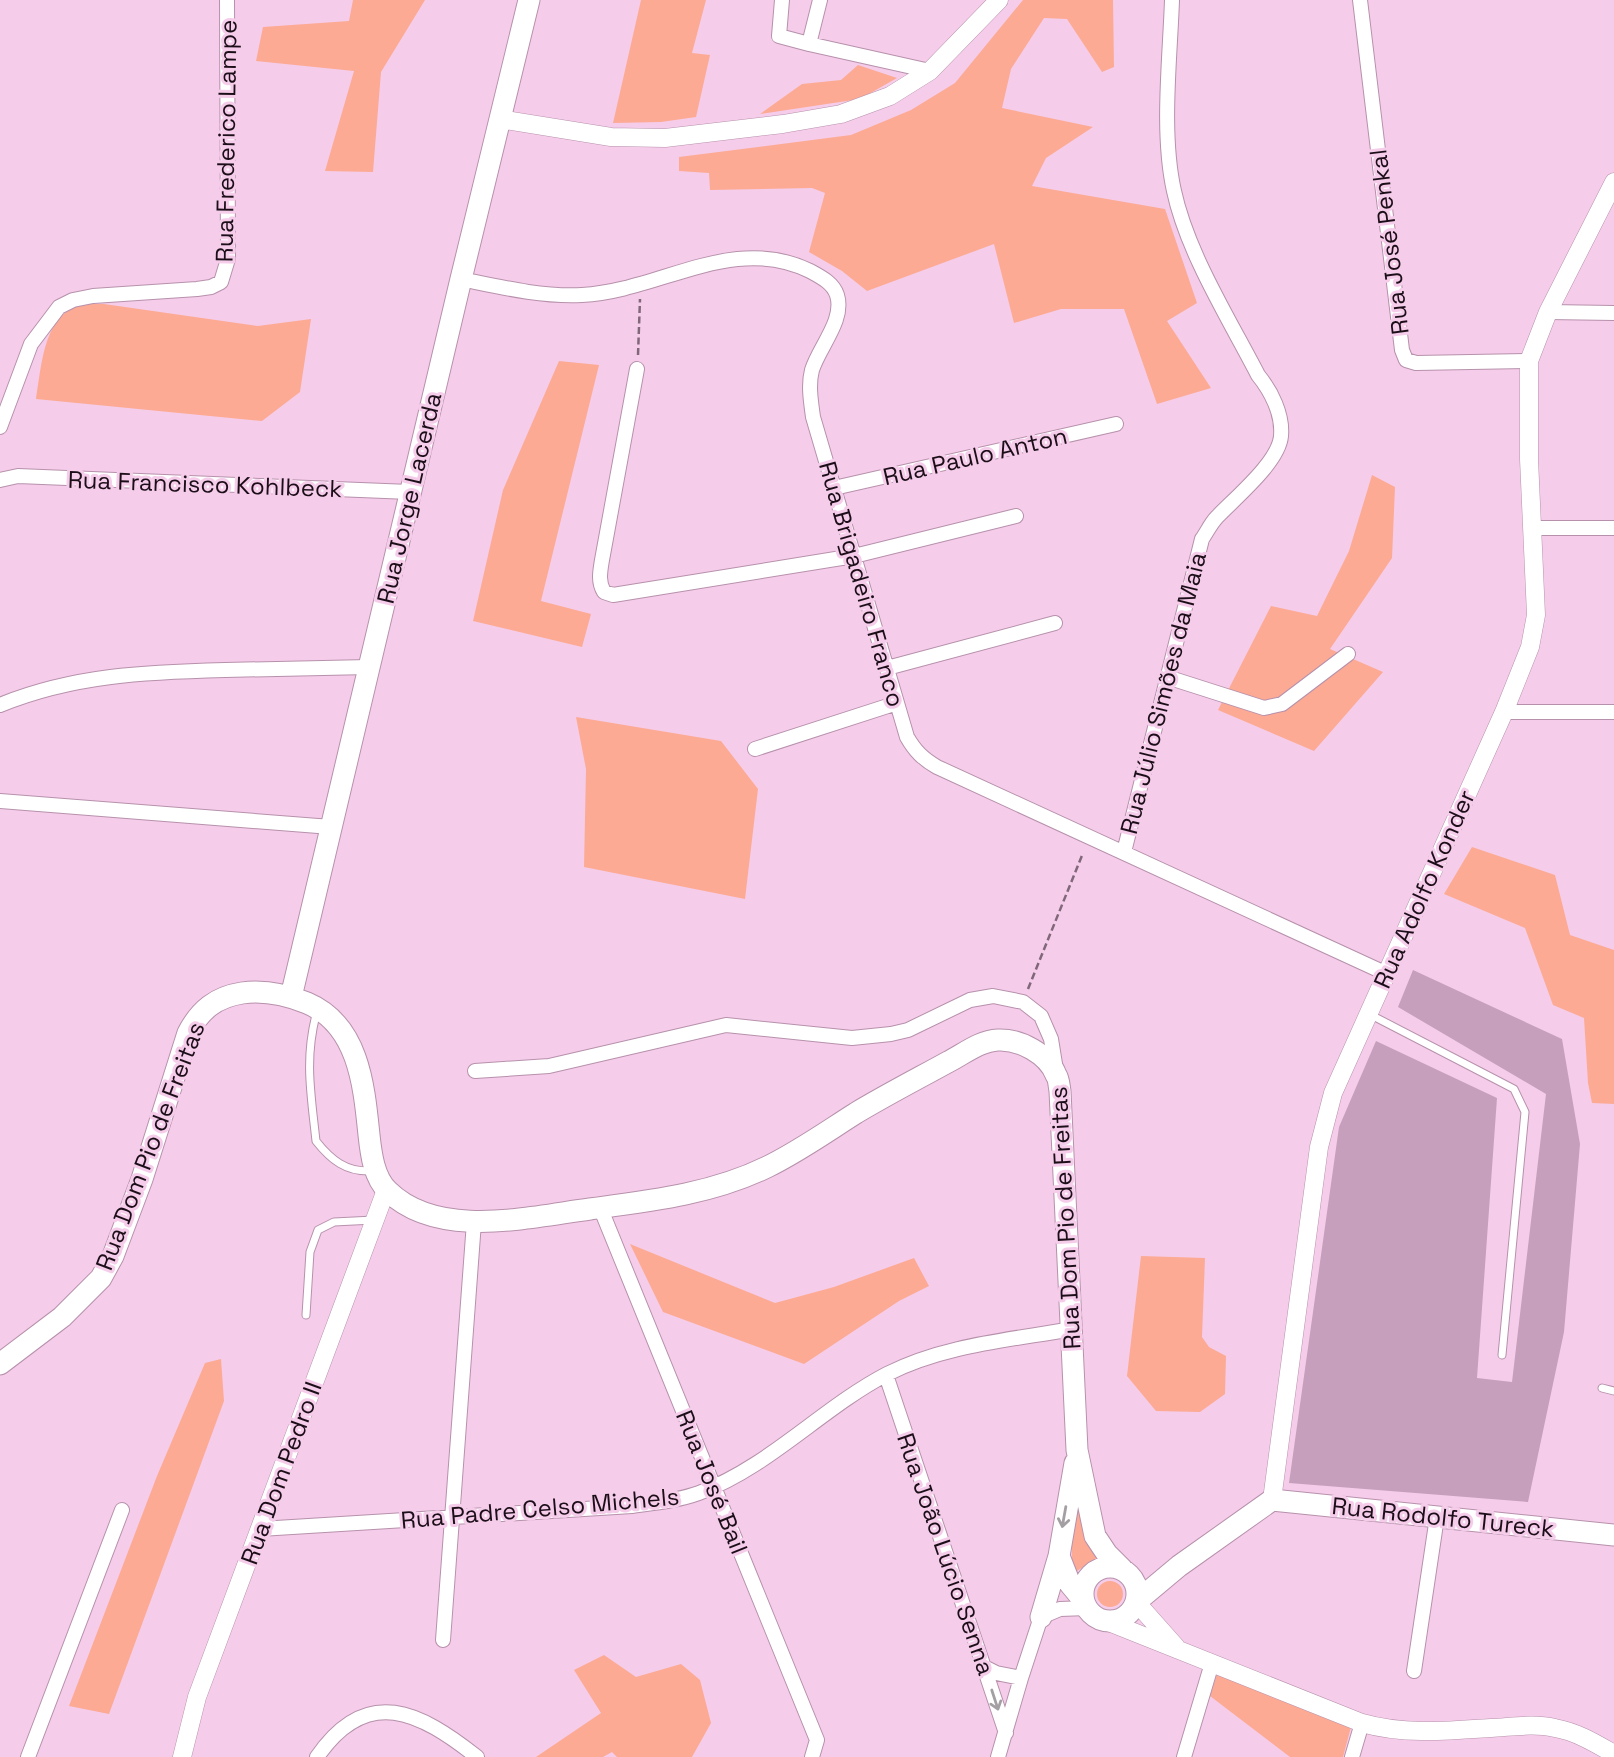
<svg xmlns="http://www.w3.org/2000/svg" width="1614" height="1757" viewBox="0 0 1614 1757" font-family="'Space Grotesk',sans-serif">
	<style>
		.green { fill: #fcaa93 }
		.building { fill: #c59fbb }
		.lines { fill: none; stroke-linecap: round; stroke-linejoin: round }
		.service-casing { stroke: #b791ac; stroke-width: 9 }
		.minor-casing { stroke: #b791ac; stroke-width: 16 }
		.tertiary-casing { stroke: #b791ac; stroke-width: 19 }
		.secondary-casing { stroke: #b791ac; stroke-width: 23 }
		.path { stroke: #81677a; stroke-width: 2.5; stroke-dasharray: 7 3.5; stroke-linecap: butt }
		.service { stroke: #fff; stroke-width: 7 }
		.minor { stroke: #fff; stroke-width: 14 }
		.tertiary { stroke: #fff; stroke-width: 18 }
		.secondary { stroke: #fff; stroke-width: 21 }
		.oneway { stroke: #a49fa3 }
		.labels { text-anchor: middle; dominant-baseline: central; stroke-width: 6; stroke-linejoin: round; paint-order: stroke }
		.street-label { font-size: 24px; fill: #1c0e18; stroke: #f5cdea }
	</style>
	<rect width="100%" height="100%" fill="#f5cdea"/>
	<path class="green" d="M 353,0 L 425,0 L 381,72 L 373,172 L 325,171 L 354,71 L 256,61 L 263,27 L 349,21 Z
		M 641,0 L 706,0 L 692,53 L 710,55 L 696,117 L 661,122 L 613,123 Z
		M 1023,0 L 1113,0 L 1114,67 L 1102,72 L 1067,19 L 1044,18 L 1011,69 L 1002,108 L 1093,127 L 1046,158 L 1032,186 L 1165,209 L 1197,303 L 1167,321 L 1211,388 L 1157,404 L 1124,309 L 1061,309 L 1014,323 L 994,244 L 867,291 L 842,271 L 809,252 L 825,193 L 812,188 L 710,190 L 709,173 L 679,171 L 679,157 L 851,135 L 911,110 L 955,83 Z
		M 858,65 L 897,78 L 860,99 L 760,114 L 802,84 L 841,80 Z
		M 82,304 L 104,304 L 258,326 L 311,319 L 300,392 L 262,421 L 36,399 C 42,365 43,315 82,304 Z
		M 559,361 L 599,365 L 541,601 L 591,614 L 582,647 L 473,621 L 503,490 Z
		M 1372,475 L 1395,487 L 1392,558 L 1330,649 L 1383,672 L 1314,751 L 1218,710 L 1271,606 L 1317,616 L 1349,551 Z
		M 576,717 L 721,741 L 758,789 L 745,899 L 584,867 L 586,769 Z
		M 1472,847 L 1555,875 L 1570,935 L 1614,950 L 1614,1104 L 1592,1103 L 1588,1083 L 1584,1018 L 1553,1005 L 1525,928 L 1444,894 Z
		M 630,1244 L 775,1303 L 834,1287 L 914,1258 L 929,1286 L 899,1301 L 804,1364 L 663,1312 Z
		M 1141,1256 L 1205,1258 L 1202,1337 L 1209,1347 L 1226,1356 L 1225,1394 L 1200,1412 L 1156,1411 L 1127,1376 Z
		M 221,1359 L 224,1401 L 109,1714 L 69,1706 L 157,1476 L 205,1363 Z
		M 1080,1490 L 1097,1558 L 1074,1573 C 1068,1545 1076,1517 1080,1490 Z
		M1097 1594a13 13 0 1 1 26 0a13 13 0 1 1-26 0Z
		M 604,1655 L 636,1677 L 681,1664 L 700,1680 L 711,1723 L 692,1757 L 617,1757 L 612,1752 L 603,1757 L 536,1757 L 601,1713 L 574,1670 Z
		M 1217,1674 L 1351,1727 L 1343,1757 L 1290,1757 L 1210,1696 Z"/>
	<path class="building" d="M 1413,970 L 1562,1039 L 1580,1144 L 1564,1332 L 1528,1502 L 1289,1483 L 1339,1127 L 1376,1041 L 1497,1098 L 1477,1378 L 1512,1382 L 1546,1094 L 1398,1007 Z"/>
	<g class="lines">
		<defs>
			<path id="service" d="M 317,1011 C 304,1058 311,1094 316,1141 C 331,1160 346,1172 371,1171
				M 1369,1014 L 1514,1089 L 1525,1112 L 1502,1355
				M 306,1315 L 310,1252 L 318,1230 L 334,1222 L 374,1220
				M 1602,1388 L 1614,1391"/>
			<path id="minor" d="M 782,0 L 779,36 L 809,44
				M 820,0 L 809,44 L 930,71
				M 1360,0 L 1402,350 L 1406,360 L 1416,363 L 1529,361
				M 461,279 C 500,287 541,297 582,295 C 660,291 733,233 810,271 C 821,277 833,283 837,295 C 845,320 819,347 812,370 C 808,385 811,402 813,417 L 907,737 C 915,751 923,759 937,767 L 1385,973
				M 1548,312 L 1614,313
				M 637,369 L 602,560 C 600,572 598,582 604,592 L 613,595 L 854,556 L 1016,516
				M 0,427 L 31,344 L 59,307 L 73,300 L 93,296 L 197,289 L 211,287 L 221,282 L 228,259 L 227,0
				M 0,480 L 18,476 L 410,492
				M 834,488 L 1116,424
				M 1532,528 L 1614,528
				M 887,668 L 1055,623
				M 1167,677 L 1264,708 L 1282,704 L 1348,654
				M 0,705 C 73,675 147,672 225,670 C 273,669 321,668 369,667
				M 1504,712 L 1614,712
				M 755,749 L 897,703
				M 0,801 L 331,827
				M 1124,852 L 1202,539 C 1207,532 1211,523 1217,517 C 1235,498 1279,462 1281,436 C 1283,414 1271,391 1258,375 C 1229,319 1187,252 1174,191 C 1161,133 1170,59 1172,0
				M 475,1071 L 549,1066 L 726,1025 L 852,1038 L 891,1034 L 908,1030 L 970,1000 L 993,996 L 1023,1002 L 1041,1016 L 1051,1039 L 1056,1070
				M 600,1207 L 817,1740 L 812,1757
				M 886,1375 L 1006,1733
				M 260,1529 L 632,1506 C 654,1503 677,1501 699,1493 C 769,1467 822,1408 887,1374 C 944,1345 1010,1340 1072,1329
				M 443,1640 L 474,1222
				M 984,1667 L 996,1673 L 1021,1678
				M 1414,1671 L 1437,1517
				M 28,1757 L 122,1510
				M 317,1757 C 367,1684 420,1712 477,1757
				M 998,1757 L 1021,1678 L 1041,1617 L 1060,1609 L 1087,1608
				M 1184,1757 L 1212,1663
				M 1352,1757 L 1362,1723"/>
			<path id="tertiary" d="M 499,119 L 611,137 L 665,138 L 783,124 L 841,114 L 890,96 L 930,71 L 999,0
				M 1272,1500 L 1319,1147 L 1333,1093 L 1504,712 L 1530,647 L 1536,615 L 1529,459 L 1529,361 L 1548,312 L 1614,182
				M 1136,1602 L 1176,1647
				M 1106,1621 L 1362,1723 C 1404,1735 1447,1731 1491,1728 C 1512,1727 1534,1723 1555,1728 C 1577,1732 1595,1743 1614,1754
				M 182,1757 L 197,1697 L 386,1190"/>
			<path id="secondary" d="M 291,997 L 461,279 L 529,0
				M 0,1364 L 62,1317 L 101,1278 L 113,1256 L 142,1179 L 188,1033 C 200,1010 216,997 242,993 C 264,990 287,995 307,1003 C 359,1025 364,1086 369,1135 C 371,1154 374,1178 388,1191 C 438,1240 529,1217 590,1209 C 650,1201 712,1194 767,1167 C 798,1152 826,1132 856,1113 C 886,1095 917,1079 948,1062 C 964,1054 979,1041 998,1040 C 1020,1039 1048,1054 1056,1075 C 1059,1079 1059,1086 1060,1091 L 1077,1450 L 1095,1536 L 1107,1554 L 1122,1569
				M 1075,1463 L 1059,1556 L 1070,1584 L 1084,1601
				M1083 1594a27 27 0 1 1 54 0a27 27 0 1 1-54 0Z
				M 1136,1602 L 1179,1566 L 1272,1500 L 1614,1535
				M 1041,1617 L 1059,1556"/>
		</defs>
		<use href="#service" class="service-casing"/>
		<use href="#minor" class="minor-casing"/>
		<use href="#tertiary" class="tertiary-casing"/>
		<use href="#secondary" class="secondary-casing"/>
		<path class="path" d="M 638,355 L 640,299
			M 1028,989 L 1083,853"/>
		<use href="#service" class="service"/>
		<use href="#minor" class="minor"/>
		<use href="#tertiary" class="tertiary"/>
		<use href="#secondary" class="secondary"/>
	</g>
	<defs><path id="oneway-shaft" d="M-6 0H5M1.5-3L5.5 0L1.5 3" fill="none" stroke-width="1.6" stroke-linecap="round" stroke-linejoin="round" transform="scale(1.75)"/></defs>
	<g class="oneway">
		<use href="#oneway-shaft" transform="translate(1064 1517) rotate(100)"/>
		<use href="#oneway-shaft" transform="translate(995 1700) rotate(72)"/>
	</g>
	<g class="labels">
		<g class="street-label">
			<text transform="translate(226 141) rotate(-89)">Rua Frederico Lampe</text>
			<text transform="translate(1389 242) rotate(-97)">Rua José Penkal</text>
			<text transform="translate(975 456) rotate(-13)">Rua Paulo Anton</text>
			<text transform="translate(205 484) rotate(2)">Rua Francisco Kohlbeck</text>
			<text transform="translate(409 498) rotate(-77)">Rua Jorge Lacerda</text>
			<text transform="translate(862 584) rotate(74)">Rua Brigadeiro Franco</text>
			<text transform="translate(1163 693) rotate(-76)">Rua Júlio Simões da Maia</text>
			<text transform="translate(1424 889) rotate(-66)">Rua Adolfo Konder</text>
			<text transform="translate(150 1146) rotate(-69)">Rua Dom Pio de Freitas</text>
			<text transform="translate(1065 1218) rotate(-93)">Rua Dom Pio de Freitas</text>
			<text transform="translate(281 1473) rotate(-70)">Rua Dom Pedro II</text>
			<text transform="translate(712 1482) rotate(68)">Rua José Bail</text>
			<text transform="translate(540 1508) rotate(-5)">Rua Padre Celso Michels</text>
			<text transform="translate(1443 1517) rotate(6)">Rua Rodolfo Tureck</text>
			<text transform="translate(946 1554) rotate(71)">Rua João Lúcio Senna</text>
		</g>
	</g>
</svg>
